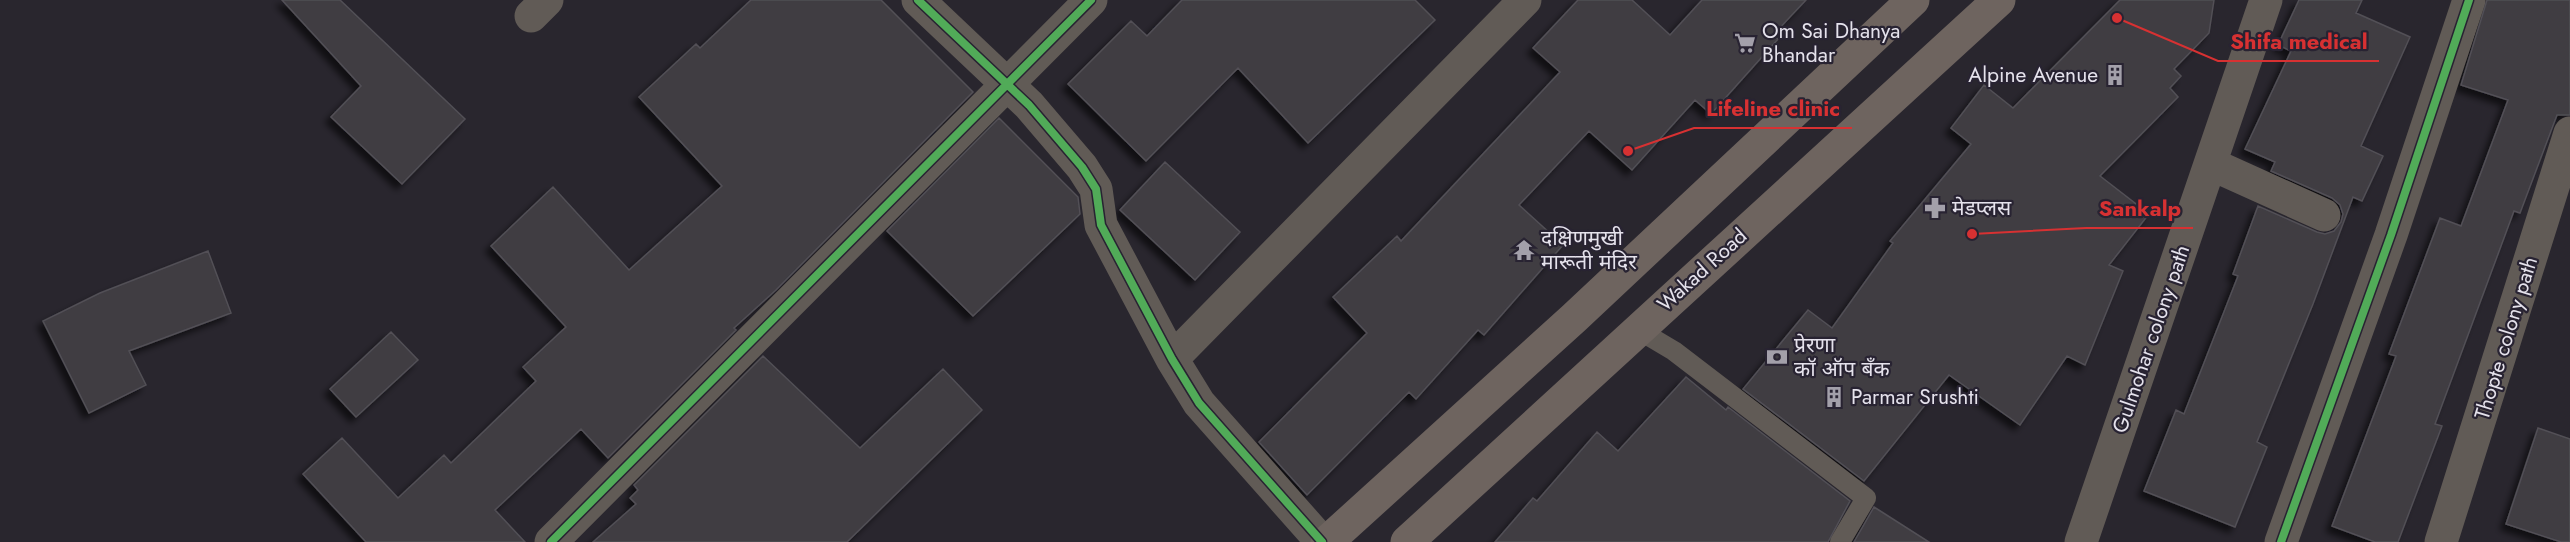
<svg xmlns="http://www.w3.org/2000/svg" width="2570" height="542" viewBox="0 0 2570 542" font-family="Jost,'Noto Sans Devanagari',sans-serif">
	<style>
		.building { fill: #3f3c43; stroke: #525056; stroke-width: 1.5; filter: url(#shadow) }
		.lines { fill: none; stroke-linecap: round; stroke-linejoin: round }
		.service { stroke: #615b56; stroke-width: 20 }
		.minor { stroke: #615b56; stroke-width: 33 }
		.primary { stroke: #6e645f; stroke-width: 33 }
		.cycleway-casing { stroke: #282332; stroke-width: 11 }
		.cycleway { stroke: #51ab58; stroke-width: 8 }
		.labels { text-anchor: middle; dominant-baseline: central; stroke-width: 4.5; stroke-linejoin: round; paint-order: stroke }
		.poi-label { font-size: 21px; fill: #e5e2ec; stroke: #282332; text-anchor: start }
		.street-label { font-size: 21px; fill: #e5e2ec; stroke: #282332 }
		.leader { fill: none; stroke: #d73132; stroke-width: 2 }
		.callout-dot { fill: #d73132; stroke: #282332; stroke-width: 2 }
		.callout-label { font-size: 22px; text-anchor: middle; font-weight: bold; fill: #d73132; stroke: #282332; stroke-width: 4.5; stroke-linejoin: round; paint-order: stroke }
	</style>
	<defs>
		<filter id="shadow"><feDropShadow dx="-5.5" dy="5.5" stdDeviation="3" flood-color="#0009"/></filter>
	</defs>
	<rect width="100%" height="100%" fill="#29262e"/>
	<path class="building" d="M 282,0 L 340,0 L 465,119 L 402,184 L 331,117 L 361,86 Z
		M 751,0 L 881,0 L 973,92 L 776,290 L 734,328 L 736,330 L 608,458 L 581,429 L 495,510 L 525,542 L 366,542 L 303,474 L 342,438 L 398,498 L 444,455 L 451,463 L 536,381 L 523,367 L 566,327 L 491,246 L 553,187 L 629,270 L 722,186 L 639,97 L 696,44 L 700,48 Z
		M 1182,0 L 1415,0 L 1435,20 L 1308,143 L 1238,68 L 1146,161 L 1068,84 L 1131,21 L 1147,36 Z
		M 1578,0 L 1632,0 L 1670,35 L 1702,0 L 1806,0 L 1773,35 L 1778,39 L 1711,114 L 1695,100 L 1632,170 L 1589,131 L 1519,205 L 1563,245 L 1484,335 L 1478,330 L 1416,399 L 1409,392 L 1307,495 L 1259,442 L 1367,333 L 1333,297 L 1397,236 L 1401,241 L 1560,72 L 1533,48 Z
		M 2120,0 L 2214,0 L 2209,33 L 2174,69 L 2181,76 L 2170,88 L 2178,97 L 2100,176 L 2149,214 L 2109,265 L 2123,271 L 2085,365 L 2067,356 L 2020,425 L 1949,375 L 1864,481 L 1743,389 L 1808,310 L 1832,328 L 1893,243 L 1890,241 L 1971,144 L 1951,128 L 1984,85 L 2013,108 Z
		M 2299,0 L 2362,0 L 2356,13 L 2410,37 L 2361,146 L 2383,156 L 2362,201 L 2353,197 L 2313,304 L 2257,442 L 2267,447 L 2235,527 L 2144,491 L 2176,410 L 2184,414 L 2238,276 L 2233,274 L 2258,206 L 2317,232 L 2325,234 L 2334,231 L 2341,222 L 2343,214 L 2340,205 L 2332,198 L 2271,171 L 2275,162 L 2245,149 L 2291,51 L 2278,45 Z
		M 2487,0 L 2570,0 L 2570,115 L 2557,115 L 2520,213 L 2514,211 L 2435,424 L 2442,426 L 2398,542 L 2375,542 L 2332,526 L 2396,356 L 2389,354 L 2440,218 L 2461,226 L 2508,100 L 2461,85 Z
		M 999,118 L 1078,197 L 1080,214 L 973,316 L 887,231 Z
		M 1165,162 L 1240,232 L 1195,280 L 1120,210 Z
		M 208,251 L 231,313 L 129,351 L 146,385 L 89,413 L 43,321 L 100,293 Z
		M 391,332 L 418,360 L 356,417 L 330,389 Z
		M 763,356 L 860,448 L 943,369 L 982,410 L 847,542 L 593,542 L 636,504 L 630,498 L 638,490 L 634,485 Z
		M 1686,377 L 1726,410 L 1728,407 L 1850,501 L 1828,542 L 1495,542 L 1533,498 L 1537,501 L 1597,432 L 1618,451 Z
		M 2538,428 L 2570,439 L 2570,542 L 2561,542 L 2506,524 Z
		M 1874,507 L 1929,542 L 1854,542 Z"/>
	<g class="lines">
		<path class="service" d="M 1637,329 L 1674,351 L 1866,498 L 1840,542"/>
		<path class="minor" d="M 918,0 L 1029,105 L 1082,167 L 1096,189 L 1101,225 L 1172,359 L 1199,403 L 1322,542
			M 531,16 L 547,0
			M 2211,164 L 2324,215
			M 1172,359 L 1525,0
			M 551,542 L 1091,0
			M 2081,542 L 2266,0
			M 2281,542 L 2391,235 L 2469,0
			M 2441,542 L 2570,133"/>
		<path class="primary" d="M 1327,542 L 1574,318 L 1913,0
			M 1407,542 L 1999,0"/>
		<defs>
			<path id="cycleway" d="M 918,0 L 1029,105 L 1082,167 L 1096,189 L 1101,225 L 1172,359 L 1199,403 L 1322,542
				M 551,542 L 1091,0
				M 2281,542 L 2391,235 L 2469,0"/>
		</defs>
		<use href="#cycleway" class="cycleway-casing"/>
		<use href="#cycleway" class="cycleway"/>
	</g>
	<defs>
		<symbol id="supermarket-bare" viewBox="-9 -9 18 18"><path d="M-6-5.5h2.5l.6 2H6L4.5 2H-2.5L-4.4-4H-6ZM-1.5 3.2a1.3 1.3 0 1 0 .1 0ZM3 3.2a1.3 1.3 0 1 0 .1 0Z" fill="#a3a0aa" stroke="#282332" stroke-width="2.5" paint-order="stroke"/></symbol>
		<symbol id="building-bare" viewBox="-9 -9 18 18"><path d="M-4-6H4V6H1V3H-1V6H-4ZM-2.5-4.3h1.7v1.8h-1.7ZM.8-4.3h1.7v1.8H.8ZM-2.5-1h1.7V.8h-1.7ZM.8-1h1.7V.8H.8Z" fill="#a3a0aa" stroke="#282332" stroke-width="2.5" paint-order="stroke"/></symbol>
		<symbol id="pharmacy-bare" viewBox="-9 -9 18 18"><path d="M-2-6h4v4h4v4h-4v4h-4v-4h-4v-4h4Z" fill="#a3a0aa" stroke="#282332" stroke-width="2.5" paint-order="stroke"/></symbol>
		<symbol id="temple-bare" viewBox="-9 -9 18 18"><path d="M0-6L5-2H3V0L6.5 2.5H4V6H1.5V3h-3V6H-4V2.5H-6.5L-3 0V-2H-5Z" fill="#a3a0aa" stroke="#282332" stroke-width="2.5" paint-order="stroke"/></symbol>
		<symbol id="bank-bare" viewBox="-9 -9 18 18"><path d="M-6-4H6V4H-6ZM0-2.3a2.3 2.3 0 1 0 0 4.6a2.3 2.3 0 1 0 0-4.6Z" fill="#a3a0aa" stroke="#282332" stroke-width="2.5" paint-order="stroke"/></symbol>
	</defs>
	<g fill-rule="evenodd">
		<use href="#supermarket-bare" x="1730" y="28" width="30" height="30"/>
		<use href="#building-bare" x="2100" y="60" width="30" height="30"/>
		<use href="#pharmacy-bare" x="1920" y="193" width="30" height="30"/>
		<use href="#temple-bare" x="1509" y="235" width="30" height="30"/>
		<use href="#bank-bare" x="1762" y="342" width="30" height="30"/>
		<use href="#building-bare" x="1819" y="382" width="30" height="30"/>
	</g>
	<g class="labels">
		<g class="poi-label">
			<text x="1762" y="31">Om Sai Dhanya<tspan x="1762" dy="24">Bhandar</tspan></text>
			<text x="2098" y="75" text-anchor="end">Alpine Avenue</text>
			<text x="1952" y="208">मेडप्लस</text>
			<text x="1541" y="238">दक्षिणमुखी<tspan x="1541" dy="24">मारूती मंदिर</tspan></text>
			<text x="1794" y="345">प्रेरणा<tspan x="1794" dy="24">कॉ ऑप बँक</tspan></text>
			<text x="1851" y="397">Parmar Srushti</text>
		</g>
		<g class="street-label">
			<text transform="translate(1702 270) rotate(-42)">Wakad Road</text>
			<text transform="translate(2506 338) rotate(-73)">Thopte colony path</text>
			<text transform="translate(2151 339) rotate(-71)">Gulmohar colony path</text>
		</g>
	</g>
	<path class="leader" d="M2117 18L2218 61H2379M1628 151L1694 128H1852M1972 234L2086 228H2193"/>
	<g class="callout-dot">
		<circle cx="2117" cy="18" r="6"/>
		<circle cx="1628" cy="151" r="6"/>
		<circle cx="1972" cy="234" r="6"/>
	</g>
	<g class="callout-label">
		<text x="2299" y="49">Shifa medical</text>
		<text x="1773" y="116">Lifeline clinic</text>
		<text x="2140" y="216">Sankalp</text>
	</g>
</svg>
